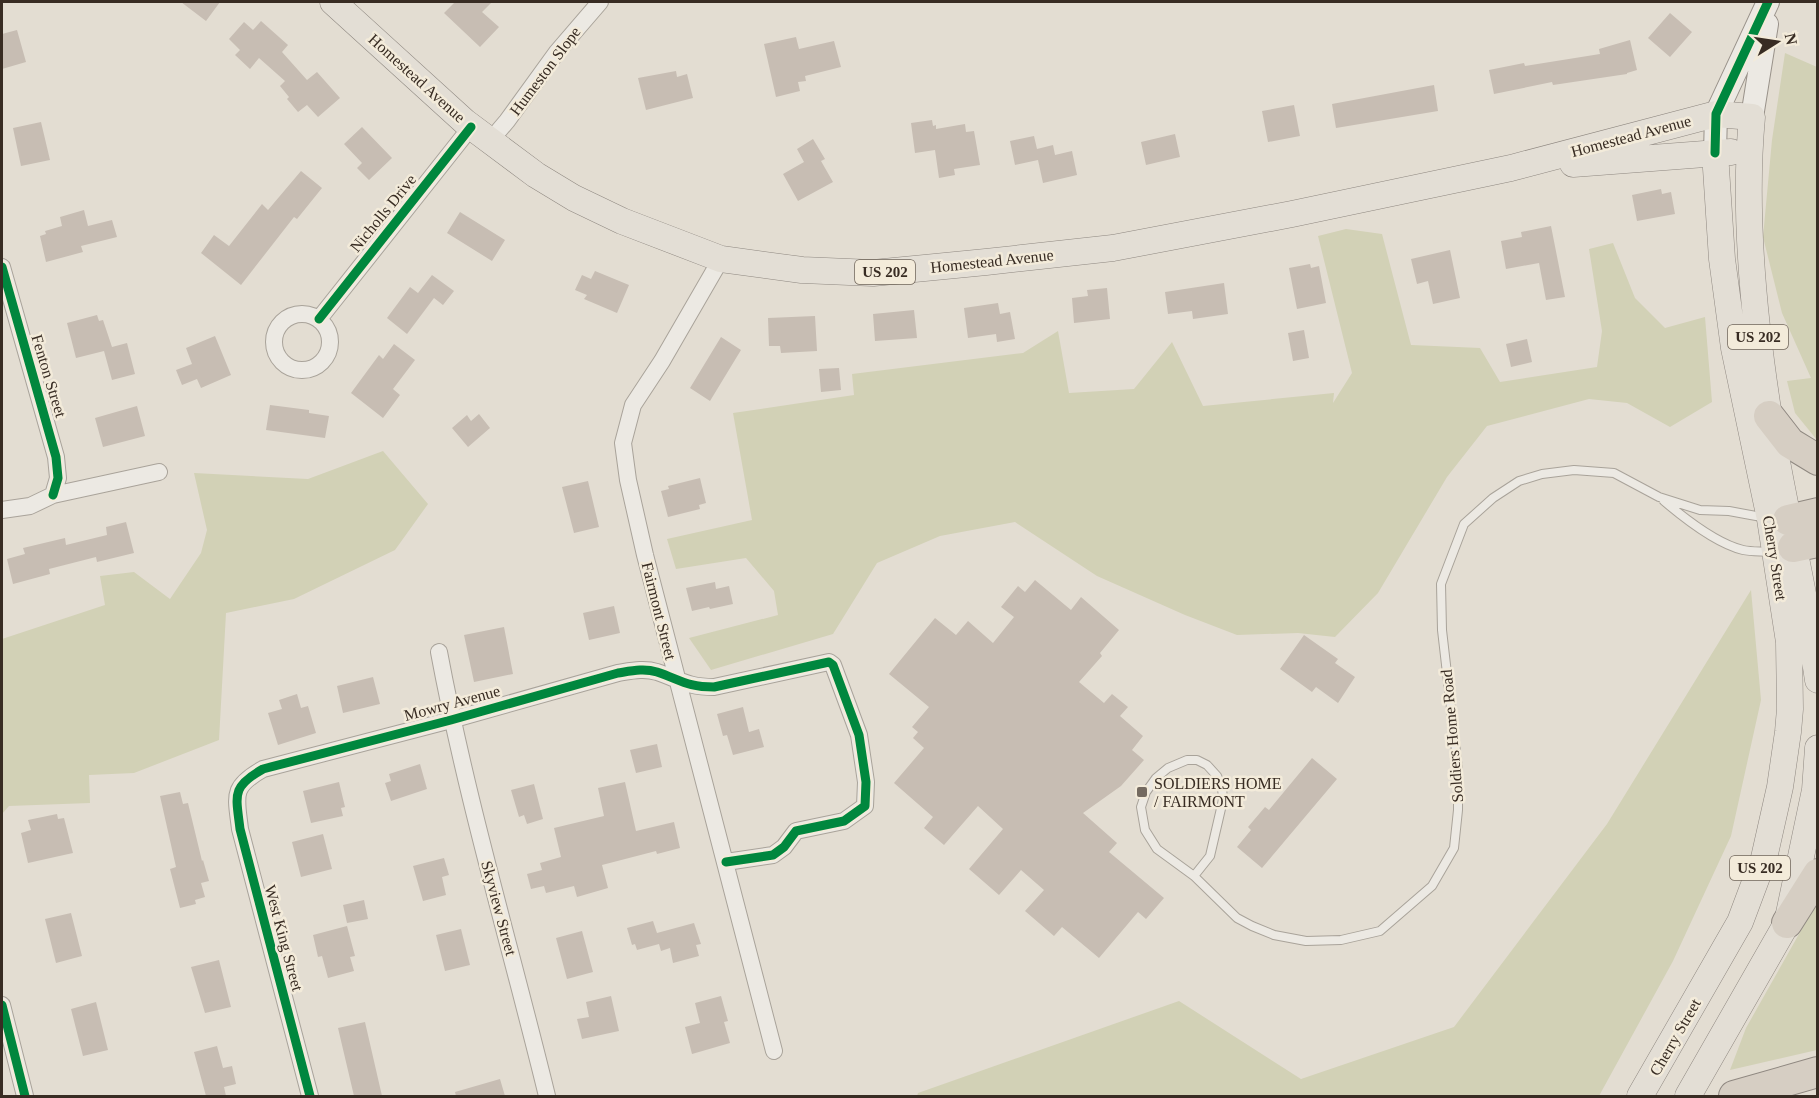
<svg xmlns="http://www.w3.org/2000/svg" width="1819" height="1098" viewBox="0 0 1819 1098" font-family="'Times New Roman',serif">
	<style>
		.green { fill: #d2d1b6 }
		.building { fill: #c7bdb3 }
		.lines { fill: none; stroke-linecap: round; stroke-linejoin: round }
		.lane-casing { stroke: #a9a39a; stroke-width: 10 }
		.street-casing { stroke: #a9a39a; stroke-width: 18 }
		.secondary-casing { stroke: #99928a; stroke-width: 24 }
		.primary-casing { stroke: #8f8881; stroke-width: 27 }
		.highway-casing { stroke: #8f8881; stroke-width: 32 }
		.lane { stroke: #ece9e3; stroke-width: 8 }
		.street { stroke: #ece9e3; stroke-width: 16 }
		.secondary { stroke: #ece9e3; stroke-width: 22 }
		.primary { stroke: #e3ded5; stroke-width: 26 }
		.highway { stroke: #d6cec3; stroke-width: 30 }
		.cycleway-casing { stroke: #f3ebda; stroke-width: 13 }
		.cycleway { stroke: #00873e; stroke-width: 9 }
		.poi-dot { fill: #746a60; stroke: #f3ebda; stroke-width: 2 }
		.labels { text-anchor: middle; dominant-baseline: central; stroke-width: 5; stroke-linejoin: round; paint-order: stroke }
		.shield { fill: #f3ebda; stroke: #70655a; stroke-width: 1.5 }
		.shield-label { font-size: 15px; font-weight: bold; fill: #382c23 }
		.street-label { font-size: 16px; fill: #382c23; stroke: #f3ebda }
		.poi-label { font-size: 16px; fill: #382c23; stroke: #f3ebda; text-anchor: start }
	</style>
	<rect width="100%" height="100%" fill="#e3ddd2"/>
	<path class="green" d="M 1785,53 L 1817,67 L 1817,440 L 1795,413 L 1787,381 L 1811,378 L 1782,313 L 1763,237 L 1772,140 Z
		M 1346,229 L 1382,234 L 1411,345 L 1480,348 L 1500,382 L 1597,367 L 1602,331 L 1589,249 L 1613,243 L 1635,298 L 1665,328 L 1705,317 L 1712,402 L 1670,427 L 1627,403 L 1589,399 L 1487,426 L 1447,477 L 1378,593 L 1335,637 L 1298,633 L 1237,635 L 1185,615 L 1097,576 L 1015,522 L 940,536 L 877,563 L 833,634 L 711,670 L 689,638 L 778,615 L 774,591 L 746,558 L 676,569 L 667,539 L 752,520 L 733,413 L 854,395 L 852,374 L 1023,353 L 1058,331 L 1069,393 L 1134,389 L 1172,342 L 1203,406 L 1334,393 L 1333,403 L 1352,373 L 1318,236 Z
		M 383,451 L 428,504 L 395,550 L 294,599 L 226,613 L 219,740 L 134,773 L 89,775 L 90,803 L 9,806 L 2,814 L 2,639 L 105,605 L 100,576 L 134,572 L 170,599 L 201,553 L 207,530 L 194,473 L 308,479 Z
		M 1751,590 L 1761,700 L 1731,836 L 1673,961 L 1599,1096 L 917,1096 L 918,1093 L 1179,1001 L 1301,1079 L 1454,1027 L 1607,824 Z
		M 1817,902 L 1817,1050 L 1730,1070 L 1746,1028 Z"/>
	<path class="building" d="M 181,2 L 220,2 L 206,21 Z
		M 455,2 L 492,2 L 482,12 L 499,27 L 480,47 L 444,13 Z
		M 1670,13 L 1692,32 L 1670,57 L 1648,38 Z
		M 261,21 L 288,45 L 282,52 L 307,80 L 317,72 L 340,98 L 318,117 L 307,105 L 298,112 L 287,99 L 289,97 L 280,86 L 285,81 L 259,58 L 250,69 L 235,55 L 240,50 L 229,39 L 244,22 L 253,30 Z
		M 17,30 L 26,62 L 2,69 L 2,34 Z
		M 796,37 L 799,49 L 834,41 L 841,67 L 805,76 L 806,81 L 798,82 L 800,91 L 776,97 L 764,44 Z
		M 1630,40 L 1637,70 L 1627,73 L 1627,74 L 1553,85 L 1552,82 L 1494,94 L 1489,70 L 1524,63 L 1525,66 L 1600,54 L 1599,49 Z
		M 676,71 L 677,77 L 687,74 L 693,98 L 646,110 L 638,78 Z
		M 1434,85 L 1438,111 L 1336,128 L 1332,104 Z
		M 1294,105 L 1300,136 L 1268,142 L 1262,111 Z
		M 932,120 L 933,126 L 936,125 L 936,129 L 965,124 L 966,132 L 974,131 L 980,165 L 954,169 L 955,175 L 939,178 L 935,150 L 915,153 L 911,123 Z
		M 41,122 L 50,160 L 21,166 L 13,128 Z
		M 362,127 L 392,158 L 369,180 L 357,168 L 362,163 L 344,144 Z
		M 1175,134 L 1180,157 L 1146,165 L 1141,142 Z
		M 1034,136 L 1037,149 L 1053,145 L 1055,155 L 1072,151 L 1077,175 L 1043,183 L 1038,160 L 1015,165 L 1010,141 Z
		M 813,139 L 825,159 L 821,161 L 833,182 L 798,201 L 783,174 L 804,162 L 797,149 Z
		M 301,171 L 322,188 L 297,219 L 294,217 L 241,285 L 201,253 L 214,235 L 229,246 L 262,204 L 268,210 Z
		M 1661,189 L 1662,194 L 1671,192 L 1675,214 L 1637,221 L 1632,195 Z
		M 84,210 L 88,226 L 112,220 L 117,237 L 81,246 L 83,252 L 46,262 L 40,236 L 46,234 L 45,231 L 62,226 L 60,217 Z
		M 460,212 L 505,240 L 492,261 L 447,233 Z
		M 1551,226 L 1565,297 L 1546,300 L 1539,263 L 1506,269 L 1501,241 L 1522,237 L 1521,232 Z
		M 1450,250 L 1460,298 L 1433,304 L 1428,281 L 1417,284 L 1411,259 Z
		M 1310,264 L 1311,268 L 1319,266 L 1326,303 L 1297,309 L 1289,268 Z
		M 595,271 L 629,285 L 617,313 L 584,299 L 587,295 L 575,290 L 582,275 L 591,279 Z
		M 432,275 L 454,291 L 443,305 L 434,298 L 407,334 L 387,318 L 410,287 L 418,293 Z
		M 1224,283 L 1228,314 L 1193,319 L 1192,311 L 1168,314 L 1165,292 Z
		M 1107,288 L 1110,319 L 1074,323 L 1072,298 L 1088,296 L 1087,290 Z
		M 998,303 L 1000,314 L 1010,312 L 1015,339 L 997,342 L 996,334 L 968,338 L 964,308 Z
		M 914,310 L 917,338 L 875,341 L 873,314 Z
		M 97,315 L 99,321 L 103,320 L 112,347 L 127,343 L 135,374 L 112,380 L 104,351 L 76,358 L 67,323 Z
		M 815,316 L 817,351 L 781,353 L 780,346 L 769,346 L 768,318 Z
		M 1304,330 L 1309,358 L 1293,361 L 1288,333 Z
		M 215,336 L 231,375 L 201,388 L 197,379 L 182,385 L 176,370 L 192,364 L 186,348 Z
		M 721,337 L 741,350 L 710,401 L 690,388 Z
		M 1527,339 L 1532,362 L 1511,367 L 1506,344 Z
		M 394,344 L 415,360 L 393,389 L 400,395 L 383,418 L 351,393 L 379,355 L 383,359 Z
		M 839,368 L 841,390 L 821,392 L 819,369 Z
		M 270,405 L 309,410 L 309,413 L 329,416 L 325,438 L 266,430 Z
		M 137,406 L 145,436 L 103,447 L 95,418 Z
		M 479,414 L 490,428 L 468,447 L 452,428 L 467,415 L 471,421 Z
		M 700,478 L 706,503 L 699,505 L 700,509 L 668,517 L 661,491 L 669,489 L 668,486 Z
		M 588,481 L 599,527 L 574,533 L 562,487 Z
		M 126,522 L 134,553 L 97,562 L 96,557 L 49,569 L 50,574 L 13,584 L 7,559 L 25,554 L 23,548 L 65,538 L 66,545 L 107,535 L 106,527 Z
		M 1035,580 L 1071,610 L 1081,597 L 1119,630 L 1100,653 L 1102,656 L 1079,682 L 1104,703 L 1112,694 L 1128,707 L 1120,716 L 1143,736 L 1132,750 L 1144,760 L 1121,786 L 1083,813 L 1117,843 L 1109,852 L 1164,898 L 1146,919 L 1138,912 L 1099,958 L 1062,927 L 1054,936 L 1025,911 L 1044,890 L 1021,870 L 999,895 L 969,869 L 1003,829 L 978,806 L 944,845 L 924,828 L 933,817 L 894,783 L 924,748 L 913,738 L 918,732 L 912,727 L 929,707 L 889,674 L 935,618 L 956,635 L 968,621 L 993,643 L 1014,617 L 1001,607 L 1018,586 L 1025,592 Z
		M 715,582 L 716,589 L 729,586 L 733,604 L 710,609 L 709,607 L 692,611 L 686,588 Z
		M 614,606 L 620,633 L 589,640 L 583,613 Z
		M 504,627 L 513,674 L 474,682 L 464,635 Z
		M 1304,635 L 1338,659 L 1335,663 L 1355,677 L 1338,703 L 1316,687 L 1312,692 L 1280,669 Z
		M 373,677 L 380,704 L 343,713 L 337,686 Z
		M 297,694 L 301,708 L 308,706 L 316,733 L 278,745 L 268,713 L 282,709 L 279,700 Z
		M 743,707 L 749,732 L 759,729 L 764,747 L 733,755 L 727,735 L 723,736 L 717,714 Z
		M 657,744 L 662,767 L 636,773 L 630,750 Z
		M 1312,758 L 1337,779 L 1262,868 L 1237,847 L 1251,830 L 1248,827 L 1265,807 L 1269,810 Z
		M 420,764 L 427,789 L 391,801 L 385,783 L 391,781 L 389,774 Z
		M 339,782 L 345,807 L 341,808 L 343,816 L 311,823 L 303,791 Z
		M 625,782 L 636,831 L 674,822 L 680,848 L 657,854 L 656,851 L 602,865 L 608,888 L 577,897 L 574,886 L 546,893 L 544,886 L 531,889 L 527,874 L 542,870 L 540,863 L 561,857 L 554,828 L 604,816 L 598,788 Z
		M 534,784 L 543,819 L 527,824 L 524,815 L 519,817 L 511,790 Z
		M 180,792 L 183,804 L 188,803 L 202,861 L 203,860 L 209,881 L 201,883 L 205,897 L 195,900 L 196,904 L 180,908 L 170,869 L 176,867 L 160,796 Z
		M 57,814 L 58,819 L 64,818 L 73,853 L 28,863 L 21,833 L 31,830 L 28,820 Z
		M 323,834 L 332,869 L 301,877 L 292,842 Z
		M 444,858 L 449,875 L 442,877 L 446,895 L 423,901 L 413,866 Z
		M 364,900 L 368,919 L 347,923 L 343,905 Z
		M 71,913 L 82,956 L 56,963 L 45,919 Z
		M 653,921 L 657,933 L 694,923 L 701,944 L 696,945 L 699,956 L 673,963 L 670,948 L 661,951 L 659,944 L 637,950 L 635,944 L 632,945 L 627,928 Z
		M 347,926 L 355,956 L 350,957 L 354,971 L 328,978 L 322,956 L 318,957 L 313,935 Z
		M 461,929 L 470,965 L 445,971 L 436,935 Z
		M 582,931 L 593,972 L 567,979 L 556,938 Z
		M 219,960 L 231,1007 L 205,1013 L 191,967 Z
		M 611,996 L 619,1031 L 582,1039 L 577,1019 L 589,1017 L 586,1002 Z
		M 721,996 L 728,1021 L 724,1022 L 730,1043 L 692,1054 L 685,1027 L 700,1023 L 695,1003 Z
		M 96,1002 L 108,1050 L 83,1056 L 71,1009 Z
		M 365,1022 L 382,1096 L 354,1096 L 338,1028 Z
		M 217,1046 L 223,1068 L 232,1066 L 236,1084 L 224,1087 L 226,1096 L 206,1096 L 194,1052 Z
		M 500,1079 L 505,1096 L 456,1096 L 455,1092 Z"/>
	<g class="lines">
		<defs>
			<path id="lane" d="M 1664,501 C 1684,518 1718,544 1743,550 C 1752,552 1762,551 1771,552
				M 1194,876 L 1210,856 L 1223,800 L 1222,787 L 1217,776 L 1207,765 L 1197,760 L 1187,760 L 1168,768 L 1156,778 L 1146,792 L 1141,807 L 1145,830 L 1157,849 L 1194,876 L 1237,918 L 1252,926 L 1274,935 L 1306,941 L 1341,940 L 1380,931 L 1432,886 L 1454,848 L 1458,810 L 1458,769 L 1442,630 L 1441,584 L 1464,524 L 1493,498 L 1519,481 L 1542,474 L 1574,470 L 1614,473 L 1659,497 L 1700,510 L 1729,511 L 1767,518"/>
			<path id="street" d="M 490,141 L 507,121 L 557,52 L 600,2
				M 721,259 L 662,361 L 633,405 L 623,443 L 628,480 L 645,555 L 774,1051
				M 2,267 L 56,457 L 58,478 L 53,495
				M274 342a28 28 0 1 1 56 0a28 28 0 1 1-56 0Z
				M 319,319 L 471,127
				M 2,510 L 30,506 L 53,495 L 159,472
				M 439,652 C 467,802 511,948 547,1096
				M 2,1005 L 25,1096
				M 310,1096 L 240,829 C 236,795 231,787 263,769 L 451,720 L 618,673 C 631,671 644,668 657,672 C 681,680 687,687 714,687 L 829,662 L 833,665 L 859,735 L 866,782 L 865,806 L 844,821 L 796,831 L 784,847 L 773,855 L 726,862"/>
			<path id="secondary" d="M 1752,117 L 1767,24
				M 1715,153 L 1716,114 L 1768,2"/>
			<path id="primary" d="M 333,2 L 465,122 L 536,175 L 574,198 L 622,221 L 721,259 L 802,270 L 873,273 L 986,262 L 1113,248 L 1292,214 L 1511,168 L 1716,114 L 1752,117 C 1743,213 1754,321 1769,416 C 1783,504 1805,591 1818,680
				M 1573,164 L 1731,152
				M 1640,1096 L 1740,922 L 1764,858 L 1780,787 L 1788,732 L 1790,709 L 1789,642 L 1770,519 L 1734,348 L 1722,259 L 1715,153
				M 1688,1096 L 1787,923 L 1815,790 L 1818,748"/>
			<path id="highway" d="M 1769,416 L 1790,443 L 1818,460
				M 1788,520 L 1818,513
				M 1793,547 L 1818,542
				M 1787,923 L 1818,874
				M 1734,1096 L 1818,1072"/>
		</defs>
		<use href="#lane" class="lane-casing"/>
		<use href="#street" class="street-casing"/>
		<use href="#secondary" class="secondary-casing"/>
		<use href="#primary" class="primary-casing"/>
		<use href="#highway" class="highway-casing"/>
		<use href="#lane" class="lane"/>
		<use href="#street" class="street"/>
		<use href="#secondary" class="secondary"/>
		<use href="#primary" class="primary"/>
		<use href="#highway" class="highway"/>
		<defs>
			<path id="cycleway" d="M 1715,153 L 1716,114 L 1768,2
				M 2,267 L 56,457 L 58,478 L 53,495
				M 319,319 L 471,127
				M 2,1005 L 25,1096
				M 310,1096 L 240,829 C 236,795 231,787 263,769 L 451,720 L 618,673 C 631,671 644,668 657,672 C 681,680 687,687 714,687 L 829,662 L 833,665 L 859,735 L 866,782 L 865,806 L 844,821 L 796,831 L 784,847 L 773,855 L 726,862"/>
		</defs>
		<use href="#cycleway" class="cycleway-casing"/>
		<use href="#cycleway" class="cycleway"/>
	</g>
	<rect class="poi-dot" x="1136" y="786" width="12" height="12" rx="3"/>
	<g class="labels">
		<g class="shield">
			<rect x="855" y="260" width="60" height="24" rx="4.5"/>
			<rect x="1728" y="325" width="60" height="24" rx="4.5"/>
			<rect x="1730" y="856" width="60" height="24" rx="4.5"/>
		</g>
		<g class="shield-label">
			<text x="885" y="272">US 202</text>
			<text x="1758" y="337">US 202</text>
			<text x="1760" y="868">US 202</text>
		</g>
		<g class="street-label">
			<text transform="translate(545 71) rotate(-53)">Humeston Slope</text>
			<text transform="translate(417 78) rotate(42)">Homestead Avenue</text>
			<text transform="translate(1631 136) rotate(-15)">Homestead Avenue</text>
			<text transform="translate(383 213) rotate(-51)">Nicholls Drive</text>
			<text transform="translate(992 261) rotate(-6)">Homestead Avenue</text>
			<text transform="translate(49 376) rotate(73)">Fenton Street</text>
			<text transform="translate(1775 558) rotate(81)">Cherry Street</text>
			<text transform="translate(659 611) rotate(76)">Fairmont Street</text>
			<text transform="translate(452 703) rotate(-15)">Mowry Avenue</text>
			<text transform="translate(1452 736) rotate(-95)">Soldiers Home Road</text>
			<text transform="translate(499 908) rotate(75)">Skyview Street</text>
			<text transform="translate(284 938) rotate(75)">West King Street</text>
			<text transform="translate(1675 1037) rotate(-60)">Cherry Street</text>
		</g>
		<g class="poi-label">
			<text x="1154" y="783">SOLDIERS HOME<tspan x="1154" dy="18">/ FAIRMONT</tspan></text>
		</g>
	</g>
	<rect width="1819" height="1098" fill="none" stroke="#382c23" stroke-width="6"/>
	<g transform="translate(1777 42) rotate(78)" stroke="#f3ebda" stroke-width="4.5" paint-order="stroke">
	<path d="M0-4.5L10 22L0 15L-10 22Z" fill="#382c23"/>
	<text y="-9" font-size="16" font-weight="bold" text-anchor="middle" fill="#382c23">N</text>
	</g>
</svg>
